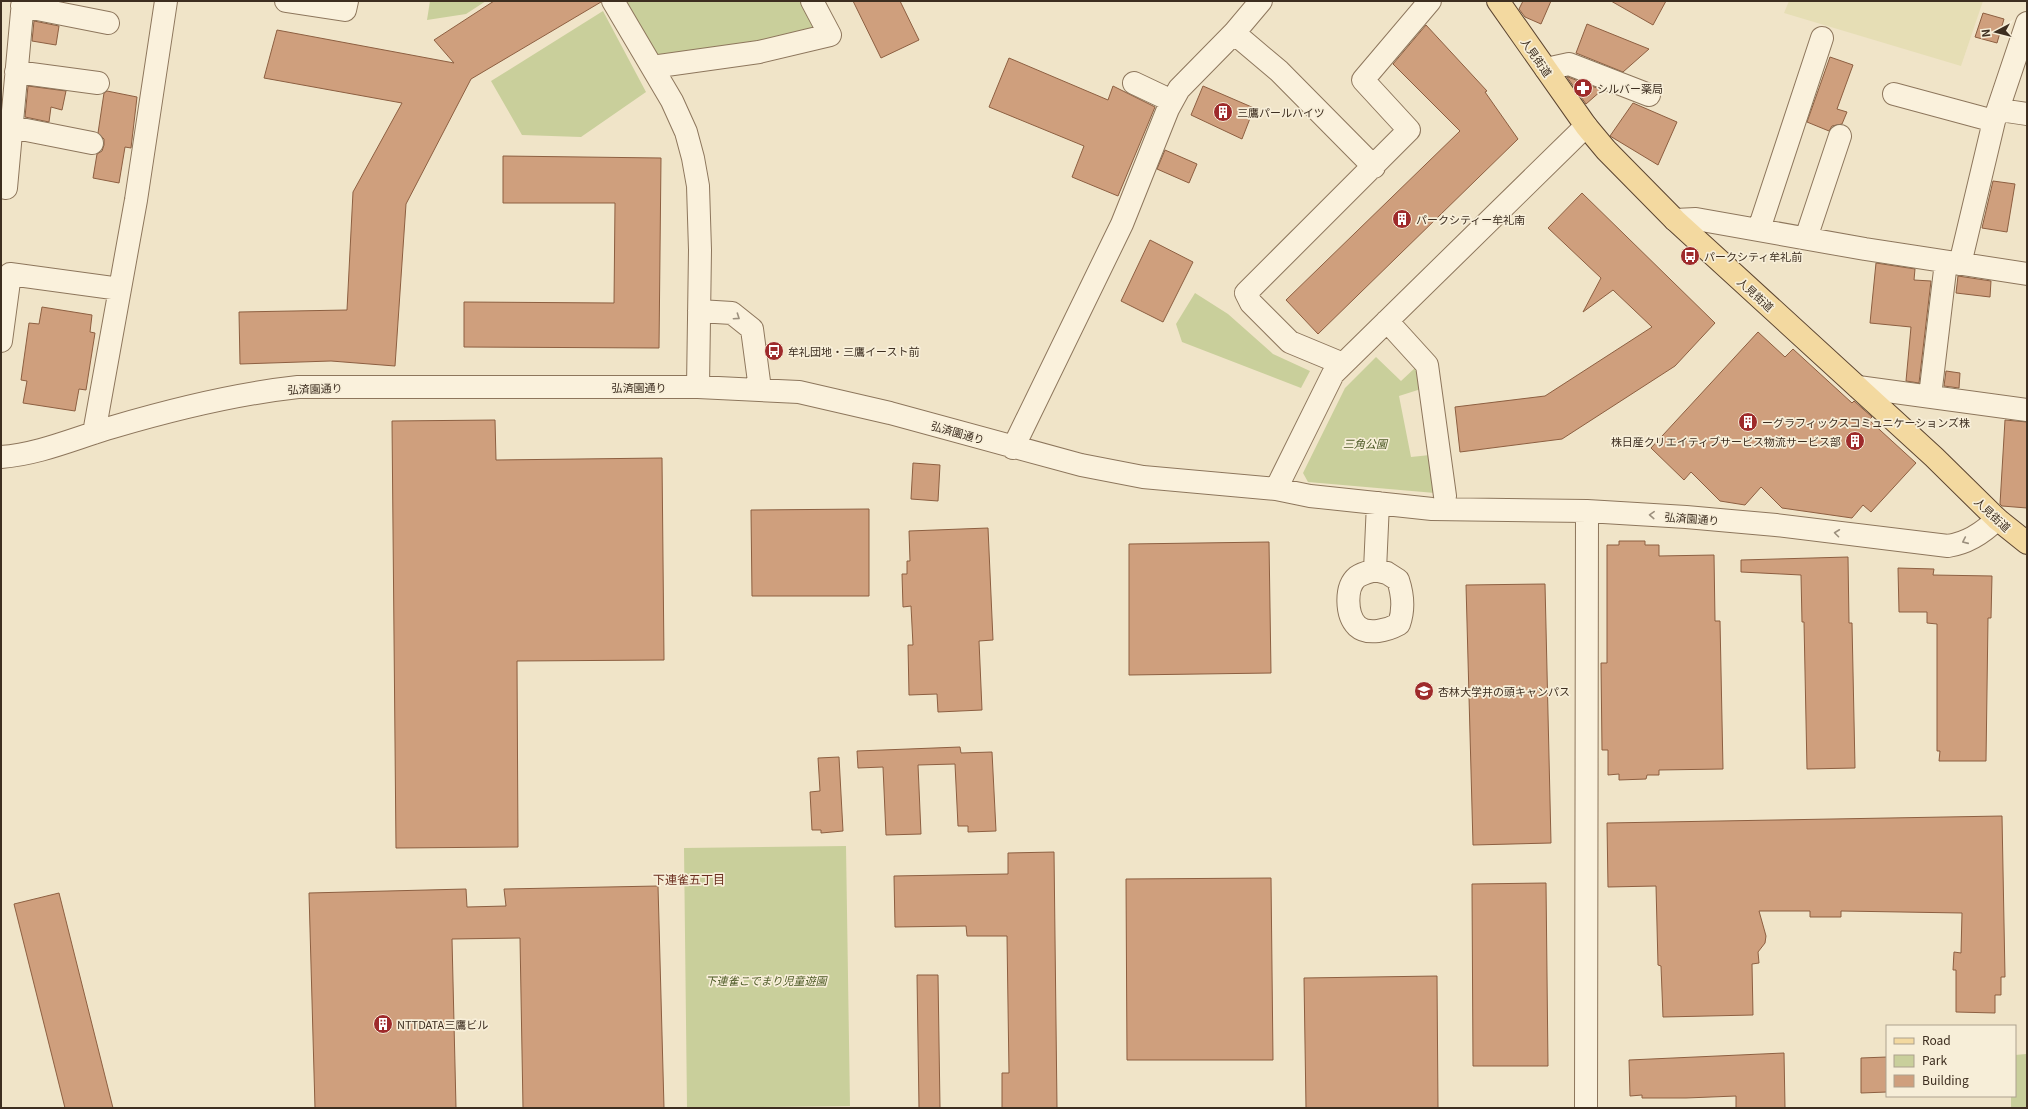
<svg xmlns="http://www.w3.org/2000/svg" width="2028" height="1109" viewBox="0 0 2028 1109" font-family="Georgia,'Noto Sans JP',serif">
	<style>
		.farmland { fill: #e6deb5 }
		.green { fill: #c9cf9b }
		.building { fill: #cf9f7d; stroke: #8d5f41 }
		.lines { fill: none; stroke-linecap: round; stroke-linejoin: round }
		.minor-casing { stroke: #8d765c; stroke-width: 24 }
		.major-casing { stroke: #5b4430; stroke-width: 24 }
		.minor { stroke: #faf1dc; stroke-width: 22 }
		.major { stroke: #f3d9a0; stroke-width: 22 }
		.oneway { stroke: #9c907e }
		.labels { text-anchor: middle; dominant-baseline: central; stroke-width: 3.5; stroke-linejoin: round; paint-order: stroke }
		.street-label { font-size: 11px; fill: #3d2e20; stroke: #f7eed8 }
		.poi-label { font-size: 11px; fill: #3d2e20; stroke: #f7eed8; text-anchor: start }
		.park-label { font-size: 11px; font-style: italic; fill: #4d5a26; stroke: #f7eed8 }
		.neighbourhood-label { font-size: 12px; fill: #6b2e1e; stroke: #f7eed8 }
	</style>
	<rect width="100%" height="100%" fill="#f0e4c8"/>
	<path class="farmland" d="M 1789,1 L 1983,1 L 1961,66 L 1784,13 Z"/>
	<path class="green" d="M 430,1 L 486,1 L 466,14 L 427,20 Z
		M 626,1 L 805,1 L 822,33 L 658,59 L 623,3 Z
		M 603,11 L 646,92 L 581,137 L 522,135 L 491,81 Z
		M 1195,293 L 1228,314 L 1273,354 L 1310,371 L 1301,388 L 1182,342 L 1176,324 Z
		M 1376,357 L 1401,381 L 1416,367 L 1421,389 L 1399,396 L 1411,457 L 1430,455 L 1435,493 L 1308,482 L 1303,473 L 1345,388 Z
		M 846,846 L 850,1106 L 687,1108 L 684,848 Z
		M 2026,1054 L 2027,1108 L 2011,1108 L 2011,1096 L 2015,1096 L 2015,1055 Z"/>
	<path class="building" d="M 494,1 L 601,1 L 601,2 L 471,79 L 406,204 L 395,366 L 331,361 L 240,364 L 239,312 L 347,310 L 353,192 L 402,103 L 264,78 L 277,30 L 454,63 L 434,40 Z
		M 853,1 L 900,1 L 919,40 L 881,58 Z
		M 1523,1 L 1551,1 L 1541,24 L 1525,17 L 1519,9 Z
		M 1611,1 L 1666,1 L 1653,25 Z
		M 1983,13 L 2004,19 L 1997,43 L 1975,37 Z
		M 34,21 L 59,26 L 56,45 L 32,41 Z
		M 1587,24 L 1634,43 L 1649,49 L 1623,72 L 1576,53 Z
		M 1426,25 L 1487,91 L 1485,92 L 1518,139 L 1318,334 L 1286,300 L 1460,131 L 1393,64 Z
		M 1830,57 L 1853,65 L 1837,109 L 1847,112 L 1842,124 L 1832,126 L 1829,131 L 1807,122 Z
		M 1009,58 L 1108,100 L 1113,86 L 1155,107 L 1118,196 L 1072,177 L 1084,146 L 989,107 Z
		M 1567,77 L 1568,77 L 1602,90 L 1586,104 Z
		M 28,86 L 66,91 L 62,110 L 51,107 L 49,122 L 25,117 Z
		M 1203,86 L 1254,108 L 1242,139 L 1191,115 Z
		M 107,91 L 137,97 L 131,148 L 125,147 L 119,183 L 93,178 L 97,154 L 102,151 L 104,145 L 104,139 L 98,133 L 104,93 Z
		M 1633,103 L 1677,122 L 1658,165 L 1610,136 Z
		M 1165,150 L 1197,164 L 1189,183 L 1157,169 Z
		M 503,156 L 661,158 L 659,348 L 464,347 L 464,302 L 614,303 L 615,203 L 503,203 Z
		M 1993,181 L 2015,184 L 2007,232 L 1982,228 Z
		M 1582,193 L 1715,323 L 1675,366 L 1562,439 L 1460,452 L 1455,407 L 1545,396 L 1652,327 L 1613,290 L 1583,312 L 1601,278 L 1548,228 Z
		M 1150,240 L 1193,262 L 1163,322 L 1121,301 Z
		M 1876,263 L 1915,269 L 1914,280 L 1931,281 L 1919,383 L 1906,381 L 1911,327 L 1870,323 Z
		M 1958,276 L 1991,281 L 1990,297 L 1956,293 Z
		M 42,307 L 92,315 L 90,332 L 95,333 L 86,390 L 79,389 L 75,411 L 23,403 L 27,381 L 21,380 L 29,323 L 39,324 Z
		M 1758,332 L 1785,357 L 1793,349 L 1852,403 L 1854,401 L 1872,417 L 1869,420 L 1916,463 L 1871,512 L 1863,505 L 1852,518 L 1782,508 L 1761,487 L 1745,505 L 1720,501 L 1691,472 L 1684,480 L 1651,448 Z
		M 1946,371 L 1960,373 L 1959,388 L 1944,386 Z
		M 495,420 L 496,460 L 662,458 L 664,660 L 517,661 L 518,847 L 396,848 L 392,421 Z
		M 2005,420 L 2027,422 L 2027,508 L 2002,506 L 2000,504 Z
		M 913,463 L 940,465 L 938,501 L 911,499 Z
		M 869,509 L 869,596 L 752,596 L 751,510 Z
		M 988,528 L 993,640 L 979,641 L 982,710 L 938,712 L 937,694 L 909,695 L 908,645 L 913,645 L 911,606 L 903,607 L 902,574 L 907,574 L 907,561 L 910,561 L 909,531 Z
		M 1619,541 L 1645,541 L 1645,545 L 1659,545 L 1659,556 L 1714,555 L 1715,621 L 1720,621 L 1723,769 L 1659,770 L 1659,775 L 1647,775 L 1646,779 L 1619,780 L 1619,774 L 1608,775 L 1608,750 L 1602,750 L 1601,663 L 1607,663 L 1607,545 L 1619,545 Z
		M 1269,542 L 1271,673 L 1129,675 L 1129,544 Z
		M 1848,557 L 1849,623 L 1852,623 L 1855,768 L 1807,769 L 1804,622 L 1802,622 L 1801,575 L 1741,572 L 1741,560 Z
		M 1898,568 L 1934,569 L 1933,575 L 1992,576 L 1991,618 L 1988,618 L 1986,761 L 1939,761 L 1940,751 L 1937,751 L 1937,624 L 1927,623 L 1927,612 L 1899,612 Z
		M 1545,584 L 1551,843 L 1473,845 L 1466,585 Z
		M 960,747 L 961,753 L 992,752 L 996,831 L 968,832 L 968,826 L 958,826 L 955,764 L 918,765 L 921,834 L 886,835 L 883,767 L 858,768 L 857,751 Z
		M 839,757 L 843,831 L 821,833 L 821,830 L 812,830 L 810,792 L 820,791 L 818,758 Z
		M 2002,816 L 2005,977 L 2001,977 L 2001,995 L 1995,995 L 1995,1013 L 1956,1012 L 1956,970 L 1953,970 L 1954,952 L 1961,953 L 1962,913 L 1841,911 L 1841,917 L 1810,917 L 1810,911 L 1759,911 L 1766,936 L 1765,943 L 1758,952 L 1759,963 L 1752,964 L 1753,1015 L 1663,1017 L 1661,966 L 1658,965 L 1656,886 L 1608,887 L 1607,823 Z
		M 1054,852 L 1057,1108 L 1002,1108 L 1002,1073 L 1009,1073 L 1007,936 L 967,936 L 966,926 L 895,927 L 894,876 L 1008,874 L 1008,853 Z
		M 1271,878 L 1273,1060 L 1127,1060 L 1126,879 Z
		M 1546,883 L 1548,1066 L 1473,1066 L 1472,884 Z
		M 658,886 L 664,1108 L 523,1108 L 520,938 L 452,939 L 456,1108 L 315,1108 L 309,893 L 466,889 L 467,907 L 506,906 L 504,889 Z
		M 59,893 L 113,1108 L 65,1108 L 14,904 Z
		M 917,975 L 938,975 L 940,1108 L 919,1108 Z
		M 1437,976 L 1438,1108 L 1306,1108 L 1304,978 Z
		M 1784,1053 L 1785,1108 L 1736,1108 L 1736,1096 L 1686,1098 L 1642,1098 L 1642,1095 L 1630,1096 L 1629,1060 Z
		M 1887,1057 L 1887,1092 L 1861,1093 L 1861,1058 Z"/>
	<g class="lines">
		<defs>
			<path id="minor" d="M 286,1 L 345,10 L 347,1
				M 613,1 L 672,101 L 686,132 L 693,158 L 698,186 L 700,250 L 698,387
				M 22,6 L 108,23
				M 1234,33 L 1279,71 L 1374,167
				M 652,67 L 759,52 L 830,35 L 812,1
				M 1546,69 L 1569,64 L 1649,95
				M 16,72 L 98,83
				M 1134,83 L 1172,101
				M 1894,94 L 1994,121
				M 2000,110 L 2027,114
				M 1,125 L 92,143
				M 6,188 L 23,1
				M 1675,220 L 1696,219 L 1865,249 L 2027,274
				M 1759,229 L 1822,38
				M 1806,238 L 1840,136
				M 1960,264 L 1994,121 L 2027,23
				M 699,311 L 732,313 L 752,329 L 760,389
				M 1387,321 L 1427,365 L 1445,496
				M 1,341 L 10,274 L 120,289
				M 1343,364 L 1290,342 L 1251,303 L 1246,293 L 1409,130 L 1363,80 L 1430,1
				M 1858,387 L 2027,410
				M 1930,396 L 1946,262
				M 94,433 L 136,200 L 166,1
				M 1013,448 L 1122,224 L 1168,109 L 1179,89 L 1234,33 L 1261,1
				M 1,457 C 40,454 75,438 113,427 C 174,409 234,394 298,387 L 698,387 L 799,392 L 890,413 L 1081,465 L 1143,477 L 1276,489 L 1310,496 L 1432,509 L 1587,511 L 1686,517 L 1776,525 L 1948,546 C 1968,543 1983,533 1997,519
				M 1276,489 L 1333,374 L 1586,126
				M 1375,570 L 1387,573 L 1398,580 C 1403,595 1404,610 1399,624 C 1388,630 1368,636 1357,626 C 1346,615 1345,587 1357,577 C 1363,573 1369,572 1375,570 Z
				M 1375,570 L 1378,503
				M 1586,1108 L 1587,511"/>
			<path id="major" d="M 1498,1 L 1586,126 L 1606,150 L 1675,220 L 1934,457 L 1997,519 L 2027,543"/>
		</defs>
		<use href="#minor" class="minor-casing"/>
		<use href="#major" class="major-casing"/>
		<use href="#minor" class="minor"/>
		<use href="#major" class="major"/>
	</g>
	<defs><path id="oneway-chevron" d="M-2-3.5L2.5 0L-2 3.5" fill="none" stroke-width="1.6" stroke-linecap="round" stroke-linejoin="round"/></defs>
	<g class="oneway">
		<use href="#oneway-chevron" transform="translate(737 317) rotate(34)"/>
		<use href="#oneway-chevron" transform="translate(1652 515) rotate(-177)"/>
		<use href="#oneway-chevron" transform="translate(1837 533) rotate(-173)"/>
		<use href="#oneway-chevron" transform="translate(1965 541) rotate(156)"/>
	</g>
	<defs>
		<symbol id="pharmacy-disc" viewBox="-11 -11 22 22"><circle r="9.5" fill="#9e2a2b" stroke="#f7eed8"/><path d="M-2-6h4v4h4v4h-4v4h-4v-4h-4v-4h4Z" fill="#fff"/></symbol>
		<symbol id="building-disc" viewBox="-11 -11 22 22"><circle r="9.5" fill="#9e2a2b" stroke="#f7eed8"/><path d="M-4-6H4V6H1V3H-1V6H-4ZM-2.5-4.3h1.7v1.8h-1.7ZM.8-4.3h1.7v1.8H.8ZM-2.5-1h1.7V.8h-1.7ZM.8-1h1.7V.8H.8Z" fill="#fff"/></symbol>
		<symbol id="bus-disc" viewBox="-11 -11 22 22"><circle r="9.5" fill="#9e2a2b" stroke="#f7eed8"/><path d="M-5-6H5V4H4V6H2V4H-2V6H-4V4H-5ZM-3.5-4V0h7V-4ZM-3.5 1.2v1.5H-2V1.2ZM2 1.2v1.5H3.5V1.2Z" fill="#fff"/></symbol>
		<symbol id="university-disc" viewBox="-11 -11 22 22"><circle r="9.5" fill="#9e2a2b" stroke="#f7eed8"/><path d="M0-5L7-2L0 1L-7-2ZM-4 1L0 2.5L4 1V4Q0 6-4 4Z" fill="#fff"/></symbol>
	</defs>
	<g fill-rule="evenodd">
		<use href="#pharmacy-disc" x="1572" y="77" width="22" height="22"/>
		<use href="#building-disc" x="1212" y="101" width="22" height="22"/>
		<use href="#building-disc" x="1391" y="208" width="22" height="22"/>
		<use href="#bus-disc" x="1679" y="245" width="22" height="22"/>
		<use href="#bus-disc" x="763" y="340" width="22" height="22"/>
		<use href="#building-disc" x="1737" y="411" width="22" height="22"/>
		<use href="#building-disc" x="1844" y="430" width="22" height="22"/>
		<use href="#university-disc" x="1413" y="680" width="22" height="22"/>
		<use href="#building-disc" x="372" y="1013" width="22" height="22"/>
	</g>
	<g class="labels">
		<g class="street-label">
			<text transform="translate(1537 57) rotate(55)">人見街道</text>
			<text transform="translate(1756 294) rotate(42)">人見街道</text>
			<text x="639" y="387">弘済園通り</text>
			<text transform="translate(315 388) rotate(-2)">弘済園通り</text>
			<text transform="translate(958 432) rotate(16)">弘済園通り</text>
			<text transform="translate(1993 514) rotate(43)">人見街道</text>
			<text transform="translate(1692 518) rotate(4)">弘済園通り</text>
		</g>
		<g class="poi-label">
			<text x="1597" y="88">シルバー薬局</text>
			<text x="1237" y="112">三鷹パールハイツ</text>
			<text x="1416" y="219">パークシティー牟礼南</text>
			<text x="1704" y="256">パークシティ牟礼前</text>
			<text x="788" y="351">牟礼団地・三鷹イースト前</text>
			<text x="1762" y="422">ーグラフィックスコミュニケーションズ株</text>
			<text x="1841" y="441" text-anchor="end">株日産クリエイティブサービス物流サービス部</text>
			<text x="1438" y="691">杏林大学井の頭キャンパス</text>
			<text x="397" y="1024">NTTDATA三鷹ビル</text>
		</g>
		<g class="park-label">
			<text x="1365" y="443">三角公園</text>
			<text x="766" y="980">下連雀こでまり児童遊園</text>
		</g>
		<g class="neighbourhood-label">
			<text x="689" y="878">下連雀五丁目</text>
		</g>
	</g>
	<rect width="2028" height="1109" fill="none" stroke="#3d2e20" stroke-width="4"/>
	<rect x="1886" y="1025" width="130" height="72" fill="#f7eed8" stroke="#ada18e"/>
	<rect x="1894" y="1038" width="20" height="6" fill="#f3d9a0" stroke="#ada18e"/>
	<text x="1922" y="1045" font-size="12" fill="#3d2e20">Road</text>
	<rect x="1894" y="1055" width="20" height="12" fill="#c9cf9b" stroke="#ada18e"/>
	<text x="1922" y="1065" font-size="12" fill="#3d2e20">Park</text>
	<rect x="1894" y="1075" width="20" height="12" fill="#cf9f7d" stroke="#ada18e"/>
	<text x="1922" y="1085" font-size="12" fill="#3d2e20">Building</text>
	<g transform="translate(1996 32) rotate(263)" stroke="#f7eed8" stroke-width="3" paint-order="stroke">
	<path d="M0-3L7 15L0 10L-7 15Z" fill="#3d2e20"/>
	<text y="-6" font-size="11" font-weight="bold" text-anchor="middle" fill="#3d2e20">N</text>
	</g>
</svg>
